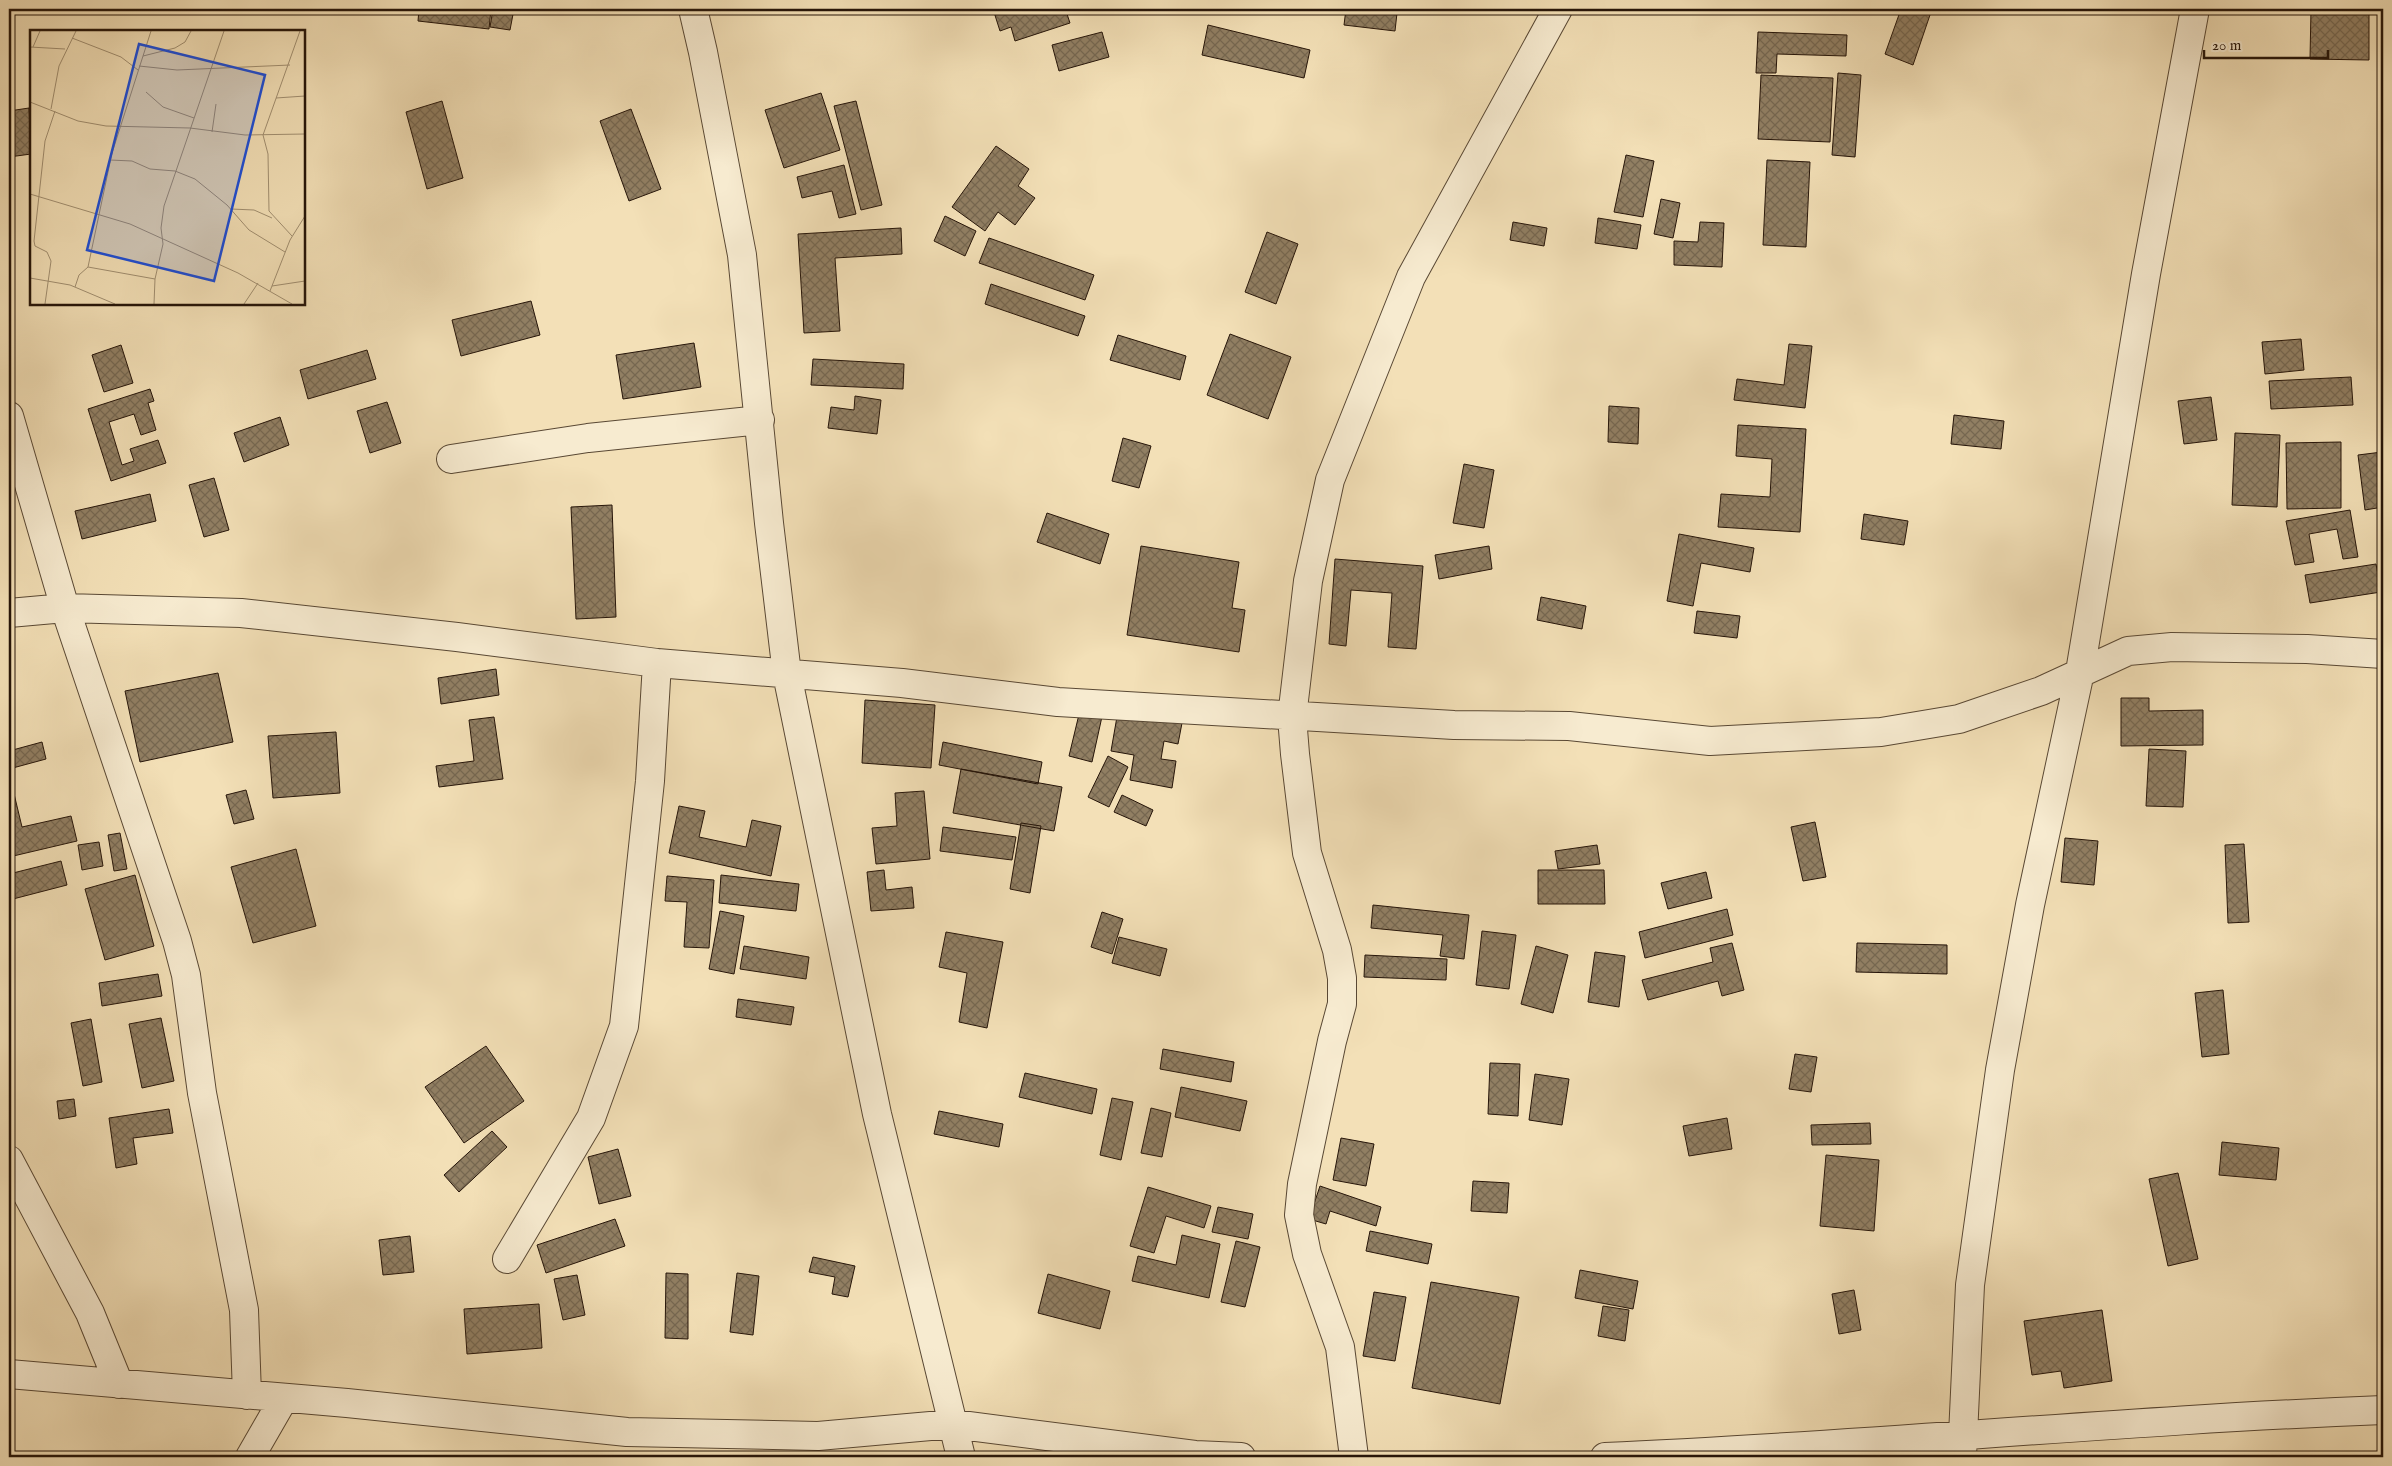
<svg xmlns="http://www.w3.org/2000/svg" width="2392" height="1466" viewBox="0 0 2392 1466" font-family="'IM FELL English',serif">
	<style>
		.building { fill: url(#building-cross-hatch); stroke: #261509 }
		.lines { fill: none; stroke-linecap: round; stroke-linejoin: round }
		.street-casing { stroke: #594834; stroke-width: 30 }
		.street { stroke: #f7ebd0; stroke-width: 28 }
		.inset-road { fill: none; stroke: #a18f71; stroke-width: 1 }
		.view { fill: #1d4ed8; fill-opacity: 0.15; stroke: #1d4ed8; stroke-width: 2.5 }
		.inset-edge { fill: none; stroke: #261509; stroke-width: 2.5 }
	</style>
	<defs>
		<pattern id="building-cross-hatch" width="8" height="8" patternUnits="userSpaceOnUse" patternTransform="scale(1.25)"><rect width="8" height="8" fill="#917f63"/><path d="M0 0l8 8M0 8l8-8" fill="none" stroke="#766750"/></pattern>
	</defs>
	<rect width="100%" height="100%" fill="#f3e0b7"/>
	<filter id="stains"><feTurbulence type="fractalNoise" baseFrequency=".004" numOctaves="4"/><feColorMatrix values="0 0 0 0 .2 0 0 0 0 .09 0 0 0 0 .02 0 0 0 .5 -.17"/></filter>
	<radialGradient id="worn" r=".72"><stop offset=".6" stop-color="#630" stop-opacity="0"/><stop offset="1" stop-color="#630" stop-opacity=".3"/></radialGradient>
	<path class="building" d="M 419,9 L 491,9 L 489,29 L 418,21 Z
		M 493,9 L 514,9 L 510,30 L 490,27 Z
		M 589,9 L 644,9 L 643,14 Z
		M 993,9 L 1084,9 L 1067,14 L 1070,23 L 1015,41 L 1011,27 L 1000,31 Z
		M 1346,9 L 1371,9 L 1397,13 L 1395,31 L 1344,25 Z
		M 1901,9 L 1932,9 L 1913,65 L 1885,54 Z
		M 2311,9 L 2369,9 L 2369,60 L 2310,59 Z
		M 1208,25 L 1310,50 L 1304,78 L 1202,55 Z
		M 1102,32 L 1109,57 L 1059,71 L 1052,45 Z
		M 1758,32 L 1847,35 L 1846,56 L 1777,54 L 1776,73 L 1756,73 Z
		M 1838,73 L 1861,75 L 1855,157 L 1832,155 Z
		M 1761,75 L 1833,78 L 1830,142 L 1758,139 Z
		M 821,93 L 840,150 L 784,168 L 765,110 Z
		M 442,101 L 463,178 L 427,189 L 406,112 Z
		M 856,101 L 882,205 L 861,210 L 834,106 Z
		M 29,108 L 31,154 L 9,157 L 9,111 Z
		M 631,109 L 661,189 L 629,201 L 600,121 Z
		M 996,146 L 1029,169 L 1018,186 L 1035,198 L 1015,225 L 998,212 L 985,231 L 952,207 Z
		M 1626,155 L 1654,161 L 1643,217 L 1614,212 Z
		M 1767,160 L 1810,162 L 1806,247 L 1763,245 Z
		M 844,165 L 856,214 L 839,218 L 832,191 L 802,198 L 797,177 Z
		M 1661,199 L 1680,203 L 1673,238 L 1654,234 Z
		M 945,216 L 976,231 L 965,256 L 934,241 Z
		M 1598,218 L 1641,225 L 1637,249 L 1595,243 Z
		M 1513,222 L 1547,228 L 1544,246 L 1510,240 Z
		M 1700,222 L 1724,223 L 1722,267 L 1674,265 L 1674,241 L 1698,242 Z
		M 901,228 L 902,254 L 835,258 L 840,331 L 804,333 L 798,234 Z
		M 1267,232 L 1298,244 L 1276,304 L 1245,292 Z
		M 989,238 L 1094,275 L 1085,300 L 979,263 Z
		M 991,284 L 1085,316 L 1078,336 L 985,304 Z
		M 531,301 L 540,335 L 461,356 L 452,320 Z
		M 1230,334 L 1291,357 L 1268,419 L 1207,395 Z
		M 1118,335 L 1186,356 L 1180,380 L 1110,360 Z
		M 2301,339 L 2304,370 L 2265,374 L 2262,342 Z
		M 694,343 L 701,387 L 623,399 L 616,355 Z
		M 1789,344 L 1812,346 L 1805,408 L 1734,400 L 1737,379 L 1784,385 Z
		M 121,345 L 133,383 L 104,392 L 92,355 Z
		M 367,350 L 376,379 L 308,399 L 300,370 Z
		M 813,359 L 904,364 L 903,389 L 811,385 Z
		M 2351,377 L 2353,405 L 2271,409 L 2269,381 Z
		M 150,389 L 154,401 L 148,403 L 156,430 L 141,435 L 134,414 L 109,422 L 122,465 L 134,461 L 130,449 L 158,440 L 166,463 L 111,481 L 88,409 Z
		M 855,396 L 881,400 L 877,434 L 828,428 L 831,407 L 854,410 Z
		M 2211,397 L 2217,440 L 2184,444 L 2178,401 Z
		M 387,402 L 401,443 L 370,453 L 357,411 Z
		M 1609,406 L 1639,408 L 1638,444 L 1608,442 Z
		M 1954,415 L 2004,421 L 2001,449 L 1951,444 Z
		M 280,417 L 289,445 L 244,462 L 234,433 Z
		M 1738,425 L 1806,429 L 1800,532 L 1718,527 L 1721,494 L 1770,497 L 1772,459 L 1736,456 Z
		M 2235,433 L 2280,435 L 2277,507 L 2232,505 Z
		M 1123,438 L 1151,446 L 1139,488 L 1112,481 Z
		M 2341,442 L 2341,508 L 2287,509 L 2286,443 Z
		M 2382,452 L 2383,507 L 2365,510 L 2358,455 Z
		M 1464,464 L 1494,470 L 1484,528 L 1453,523 Z
		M 214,478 L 229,530 L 204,537 L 189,485 Z
		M 150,494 L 156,521 L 82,539 L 75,511 Z
		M 612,505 L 616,617 L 576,619 L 571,507 Z
		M 2350,510 L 2358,557 L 2343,559 L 2337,529 L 2309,534 L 2314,562 L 2295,565 L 2286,521 Z
		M 1047,513 L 1109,534 L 1100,564 L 1037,542 Z
		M 1864,514 L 1908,521 L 1904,545 L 1861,539 Z
		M 1679,534 L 1754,548 L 1750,572 L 1701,563 L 1693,606 L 1667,601 Z
		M 1141,546 L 1239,562 L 1232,608 L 1245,610 L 1239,652 L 1127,635 Z
		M 1489,546 L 1492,569 L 1439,579 L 1435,555 Z
		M 1335,559 L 1423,566 L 1416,649 L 1388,647 L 1392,593 L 1351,590 L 1346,646 L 1329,644 Z
		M 2376,564 L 2381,592 L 2310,603 L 2305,575 Z
		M 1541,597 L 1586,606 L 1582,629 L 1537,620 Z
		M 1697,611 L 1740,616 L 1737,638 L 1694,633 Z
		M 496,669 L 499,695 L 441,704 L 438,678 Z
		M 218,673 L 233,742 L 140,762 L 125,691 Z
		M 2121,698 L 2149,698 L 2149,711 L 2203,710 L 2203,745 L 2121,746 Z
		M 865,700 L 935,705 L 931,768 L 862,763 Z
		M 1081,706 L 1103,712 L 1092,762 L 1069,756 Z
		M 1118,711 L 1182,723 L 1178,744 L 1164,741 L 1161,759 L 1176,761 L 1172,788 L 1130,780 L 1134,755 L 1111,751 Z
		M 494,717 L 503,779 L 439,787 L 436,766 L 474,761 L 469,720 Z
		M 336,732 L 340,793 L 273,798 L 268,736 Z
		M 42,742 L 46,759 L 9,769 L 9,751 Z
		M 943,742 L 1042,762 L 1038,784 L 939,765 Z
		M 2149,749 L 2186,751 L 2183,807 L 2146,806 Z
		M 1108,756 L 1128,767 L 1109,807 L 1088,797 Z
		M 961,769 L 1062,787 L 1054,831 L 953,813 Z
		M 9,773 L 22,827 L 71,816 L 77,841 L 9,857 Z
		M 246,790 L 254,819 L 234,824 L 226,795 Z
		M 924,791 L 930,859 L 876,864 L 872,828 L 897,826 L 895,793 Z
		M 1122,795 L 1153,810 L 1146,826 L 1114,812 Z
		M 679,806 L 705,811 L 699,837 L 746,847 L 752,820 L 781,826 L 771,876 L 669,853 Z
		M 1815,822 L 1826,877 L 1803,881 L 1791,827 Z
		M 1021,823 L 1041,826 L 1030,893 L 1010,889 Z
		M 943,827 L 1016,837 L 1012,860 L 940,851 Z
		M 120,833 L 127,869 L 114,871 L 108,835 Z
		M 2065,838 L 2098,841 L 2094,885 L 2061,882 Z
		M 99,842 L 103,866 L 82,870 L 78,845 Z
		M 2244,844 L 2249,922 L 2228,923 L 2225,845 Z
		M 1597,845 L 1600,864 L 1558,869 L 1555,851 Z
		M 296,849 L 316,926 L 253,943 L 231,867 Z
		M 61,861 L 67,885 L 13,899 L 9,874 Z
		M 884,870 L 886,890 L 912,887 L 914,908 L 871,911 L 867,872 Z
		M 1538,870 L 1604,870 L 1605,904 L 1538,904 Z
		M 1706,872 L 1712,898 L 1668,909 L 1661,883 Z
		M 135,875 L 154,946 L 105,960 L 85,889 Z
		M 721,875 L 799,884 L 796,911 L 719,903 Z
		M 667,876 L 714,880 L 709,948 L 684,947 L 687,902 L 665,901 Z
		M 1373,905 L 1469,915 L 1464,959 L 1440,956 L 1443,935 L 1371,928 Z
		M 1727,909 L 1733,935 L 1645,958 L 1639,932 Z
		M 720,911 L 744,916 L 734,974 L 709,969 Z
		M 1102,912 L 1123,919 L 1112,954 L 1091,947 Z
		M 1482,931 L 1516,935 L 1509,989 L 1476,985 Z
		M 946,932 L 1003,942 L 987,1028 L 959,1022 L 967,973 L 939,967 Z
		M 1119,937 L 1167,949 L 1160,976 L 1112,963 Z
		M 1732,943 L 1744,990 L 1722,996 L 1718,981 L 1648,1000 L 1642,980 L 1713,962 L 1710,948 Z
		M 1857,943 L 1947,945 L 1947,974 L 1856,972 Z
		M 744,946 L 809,957 L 806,979 L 740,969 Z
		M 1536,946 L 1568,955 L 1553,1013 L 1521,1004 Z
		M 1595,952 L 1625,956 L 1619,1007 L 1588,1002 Z
		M 1365,955 L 1447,959 L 1446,980 L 1364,977 Z
		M 158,974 L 162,996 L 102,1006 L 99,983 Z
		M 2223,990 L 2229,1054 L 2202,1057 L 2195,993 Z
		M 738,999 L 794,1007 L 791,1025 L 736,1017 Z
		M 161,1018 L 174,1081 L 142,1088 L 129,1024 Z
		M 91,1019 L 102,1082 L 83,1086 L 71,1023 Z
		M 486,1046 L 524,1101 L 464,1143 L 425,1087 Z
		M 1163,1049 L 1234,1062 L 1231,1082 L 1160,1069 Z
		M 1795,1054 L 1817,1057 L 1811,1092 L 1789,1089 Z
		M 1490,1063 L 1520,1064 L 1518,1116 L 1488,1114 Z
		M 1025,1073 L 1097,1089 L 1092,1114 L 1019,1097 Z
		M 1535,1074 L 1569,1079 L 1562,1125 L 1529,1120 Z
		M 1181,1087 L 1247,1101 L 1240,1131 L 1175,1117 Z
		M 1112,1098 L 1133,1102 L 1121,1160 L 1100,1155 Z
		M 74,1099 L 76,1116 L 59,1119 L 57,1101 Z
		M 1151,1108 L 1171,1113 L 1162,1157 L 1141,1153 Z
		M 169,1109 L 173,1133 L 133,1138 L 137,1164 L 116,1168 L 109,1118 Z
		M 939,1111 L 1003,1124 L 999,1147 L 934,1134 Z
		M 1727,1118 L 1732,1149 L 1689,1156 L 1683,1126 Z
		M 1870,1123 L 1871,1144 L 1812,1145 L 1811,1125 Z
		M 492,1131 L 507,1147 L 459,1192 L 444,1175 Z
		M 1341,1138 L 1374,1144 L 1366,1186 L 1333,1180 Z
		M 2222,1142 L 2279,1148 L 2276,1180 L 2219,1175 Z
		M 618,1149 L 631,1196 L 599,1204 L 588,1157 Z
		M 1826,1155 L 1879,1160 L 1874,1231 L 1820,1226 Z
		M 2178,1173 L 2198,1259 L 2168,1266 L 2149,1179 Z
		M 1473,1181 L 1509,1183 L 1507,1213 L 1471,1211 Z
		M 1320,1186 L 1381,1207 L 1376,1226 L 1330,1211 L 1326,1224 L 1309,1219 Z
		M 1148,1187 L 1211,1206 L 1204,1228 L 1166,1216 L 1154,1253 L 1130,1246 Z
		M 1218,1207 L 1253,1214 L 1248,1239 L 1212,1232 Z
		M 615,1219 L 625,1246 L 546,1273 L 537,1245 Z
		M 1370,1231 L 1432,1244 L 1428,1264 L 1366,1251 Z
		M 1182,1235 L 1220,1244 L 1209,1298 L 1132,1281 L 1138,1256 L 1176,1265 Z
		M 410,1236 L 414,1272 L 383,1275 L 379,1240 Z
		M 1236,1241 L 1260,1247 L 1245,1307 L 1221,1302 Z
		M 813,1257 L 855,1266 L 848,1297 L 832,1294 L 835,1277 L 809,1272 Z
		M 1580,1270 L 1638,1281 L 1633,1309 L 1575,1298 Z
		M 666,1273 L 688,1274 L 688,1339 L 665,1338 Z
		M 737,1273 L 759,1276 L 753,1335 L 730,1332 Z
		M 1048,1274 L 1110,1291 L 1100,1329 L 1038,1313 Z
		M 577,1275 L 585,1315 L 563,1320 L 554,1279 Z
		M 1431,1282 L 1519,1297 L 1500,1404 L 1412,1388 Z
		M 1854,1290 L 1861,1330 L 1839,1334 L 1832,1294 Z
		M 1374,1292 L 1406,1297 L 1395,1361 L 1363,1356 Z
		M 539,1304 L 542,1348 L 467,1354 L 464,1309 Z
		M 1603,1306 L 1629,1310 L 1625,1341 L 1598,1336 Z
		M 2102,1310 L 2112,1381 L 2064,1388 L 2061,1371 L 2032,1375 L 2024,1321 Z"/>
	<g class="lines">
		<defs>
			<path id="street" d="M 693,9 L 703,52 L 742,255 L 769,523 L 787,674 L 877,1114 L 961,1457
				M 9,416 L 65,608 L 177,941 L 186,975 L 202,1093 L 244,1310 L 247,1395
				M 451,459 L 588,438 L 760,420
				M 9,613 L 65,608 L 241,613 L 457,637 L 657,663 L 902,683 L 1058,702 L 1454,725 L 1569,726 L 1710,741 L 1881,732 L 1959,719 L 2041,691 L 2128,651 L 2172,647 L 2235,648 L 2307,649 L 2383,654
				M 9,1160 L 90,1313 L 119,1384
				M 507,1259 L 591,1118 L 624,1026 L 650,781 L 657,663
				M 9,1374 L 347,1403 L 627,1432 L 818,1436 L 953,1424 L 1195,1455 L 1241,1457
				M 250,1457 L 284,1398
				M 1354,1457 L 1340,1347 L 1307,1254 L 1299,1215 L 1302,1184 L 1332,1041 L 1342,1004 L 1342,978 L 1337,950 L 1307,853 L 1295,754 L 1292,717 L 1308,581 L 1330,480 L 1411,277 L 1558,9
				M 1605,1457 C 1865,1446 2123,1420 2383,1410
				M 1962,1457 L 1970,1285 L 2000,1070 L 2030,905 L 2080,672 L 2146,274 L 2195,9"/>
		</defs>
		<use href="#street" class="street-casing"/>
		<use href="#street" class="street"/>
	</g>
	<g transform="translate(30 30)">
		<rect width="275" height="275" fill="#f3e0b7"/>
		<path class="inset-road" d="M 42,8 L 91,27 L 108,40M 0,17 L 35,19M 3,17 L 10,1M 113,26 L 145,18 L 155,12 L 161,1M 109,36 L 147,40 L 260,35M 116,62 L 133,77 L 164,88M 246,68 L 275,66M 0,72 L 48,91 L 76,96 L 160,98 L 215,105 L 275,104M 21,79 L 29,36 L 46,1M 182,102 L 186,74M 80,130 L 102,131 L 120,139 L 145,141 L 165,149 L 197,175 L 219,200 L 255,222M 0,164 L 100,194 L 208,243 L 262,274M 201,179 L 224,180 L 242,188M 262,206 L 239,181 L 238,124 L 233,105 L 270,1M 58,237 L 125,249M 0,248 L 40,255 L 85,274M 242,256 L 275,251M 45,257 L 49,245 L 58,237 L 82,123 L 121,1M 240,261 L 260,210 L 275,186M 15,274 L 21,231 L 17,222 L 5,216 L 4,211 L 15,111 L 25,81M 124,274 L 125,249 L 133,214 L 131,198 L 134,176 L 194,1M 214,274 L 228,253"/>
		<path class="view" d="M 109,14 L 235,45 L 184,251 L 57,220 Z"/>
		<rect width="275" height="275" class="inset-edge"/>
	</g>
	<rect width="2392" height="1466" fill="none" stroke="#f3e0b7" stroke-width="30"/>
	<rect x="10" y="10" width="2372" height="1446" fill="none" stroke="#261509" stroke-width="2.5"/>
	<rect x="15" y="15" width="2362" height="1436" fill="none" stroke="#261509"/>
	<path d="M2204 50v8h124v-8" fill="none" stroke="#261509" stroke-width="2.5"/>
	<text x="2212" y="50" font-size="15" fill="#261509" stroke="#f7ebd0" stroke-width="4" paint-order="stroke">20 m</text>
	<rect width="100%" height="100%" filter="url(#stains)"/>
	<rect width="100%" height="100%" fill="url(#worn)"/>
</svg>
